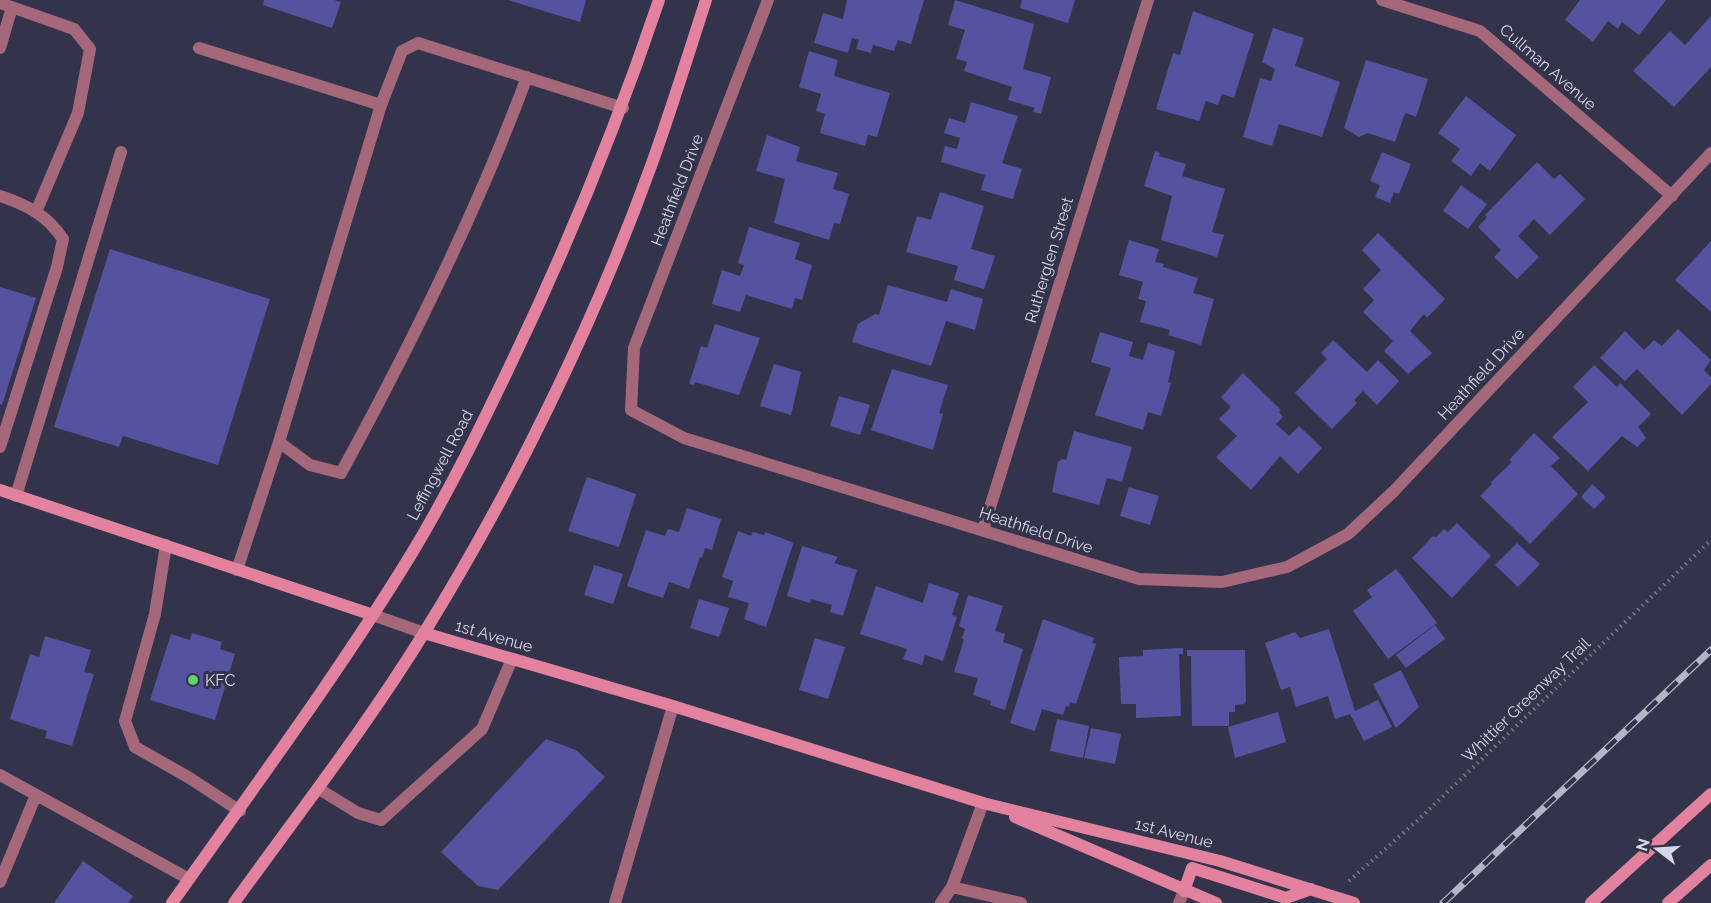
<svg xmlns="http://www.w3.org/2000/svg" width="1711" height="903" viewBox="0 0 1711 903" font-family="Raleway,sans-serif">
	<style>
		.building { fill: #55539f }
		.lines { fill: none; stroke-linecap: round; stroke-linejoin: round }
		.path { stroke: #7a7b8f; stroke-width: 4; stroke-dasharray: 1.5 4.5; stroke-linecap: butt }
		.service { stroke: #a5687a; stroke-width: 12 }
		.minor { stroke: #a5687a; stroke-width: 12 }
		.tertiary { stroke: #a5687a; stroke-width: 12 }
		.secondary { stroke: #e2829f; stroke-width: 12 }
		.rail-casing { stroke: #b4b5c5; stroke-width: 7 }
		.rail { stroke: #33344b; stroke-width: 4.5; stroke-dasharray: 14; stroke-linecap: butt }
		.poi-dot { fill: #60d56b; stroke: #33344b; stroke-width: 2 }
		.labels { text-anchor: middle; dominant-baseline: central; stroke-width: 6; stroke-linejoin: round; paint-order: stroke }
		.street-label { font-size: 16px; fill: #d6d7e6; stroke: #33344b }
		.poi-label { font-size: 16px; fill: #d6d7e6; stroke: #33344b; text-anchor: start }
	</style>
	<rect width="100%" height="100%" fill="#33344b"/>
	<path class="building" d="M 264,0 L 334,0 L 341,2 L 332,28 L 263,5 Z
		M 508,0 L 586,0 L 580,22 Z
		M 847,0 L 924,0 L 911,44 L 898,40 L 894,51 L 873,45 L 871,53 L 856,49 L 859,40 L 852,38 L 848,53 L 814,43 L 823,13 L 843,19 Z
		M 955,0 L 1034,24 L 1023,69 L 1051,77 L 1041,114 L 1033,112 L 1035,108 L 1008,100 L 1012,87 L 964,71 L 967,62 L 956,59 L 965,30 L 948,25 Z
		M 1022,0 L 1075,0 L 1068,23 L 1020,8 Z
		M 1580,0 L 1666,0 L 1639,35 L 1622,22 L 1618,29 L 1608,21 L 1593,42 L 1565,20 Z
		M 1193,11 L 1254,34 L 1234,98 L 1222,94 L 1218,105 L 1206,101 L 1199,121 L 1156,109 L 1173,53 L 1180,55 Z
		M 1711,16 L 1711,67 L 1674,107 L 1633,71 L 1670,31 L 1685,45 Z
		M 1273,28 L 1304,38 L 1295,66 L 1340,82 L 1322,137 L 1279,124 L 1272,146 L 1243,137 L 1260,78 L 1271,81 L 1275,69 L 1262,62 Z
		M 809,51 L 838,60 L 834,76 L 890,93 L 877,137 L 868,135 L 865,146 L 820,133 L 825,114 L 816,111 L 821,94 L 799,87 Z
		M 1366,60 L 1428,79 L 1416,117 L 1406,113 L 1404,116 L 1395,142 L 1368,133 L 1359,137 L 1344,128 Z
		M 1466,96 L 1516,135 L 1490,171 L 1480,163 L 1471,176 L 1451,161 L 1460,149 L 1438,133 Z
		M 971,102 L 1018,116 L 1002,163 L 1022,169 L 1013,199 L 981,190 L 985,175 L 941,162 L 945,146 L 957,149 L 960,138 L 944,133 L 949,118 L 965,123 Z
		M 767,135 L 800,147 L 796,161 L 838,173 L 833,189 L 849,194 L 840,224 L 834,223 L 829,240 L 774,223 L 785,179 L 756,171 Z
		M 1155,151 L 1160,153 L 1159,156 L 1186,164 L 1182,176 L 1225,189 L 1212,232 L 1224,235 L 1217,257 L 1161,240 L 1172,196 L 1144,186 Z
		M 1382,152 L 1411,164 L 1399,194 L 1394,192 L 1390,203 L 1375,197 L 1380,185 L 1370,181 Z
		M 1537,162 L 1554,179 L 1560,174 L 1585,199 L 1550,235 L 1534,219 L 1518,236 L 1539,257 L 1517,279 L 1494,257 L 1501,250 L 1478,227 L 1487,217 L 1485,215 Z
		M 1461,185 L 1487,204 L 1468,229 L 1443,211 Z
		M 940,192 L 984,206 L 971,249 L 995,256 L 984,289 L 954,280 L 958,266 L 906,252 L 917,216 L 931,220 Z
		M 749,227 L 800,243 L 795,259 L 812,265 L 802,300 L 795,298 L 792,309 L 746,295 L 740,312 L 712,304 L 722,270 L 740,276 L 744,265 L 738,263 Z
		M 1378,233 L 1445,299 L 1427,318 L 1424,314 L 1410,331 L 1432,353 L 1408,374 L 1384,351 L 1393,341 L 1363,312 L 1374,300 L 1363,289 L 1381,270 L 1362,250 Z
		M 1129,240 L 1159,249 L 1155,262 L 1164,264 L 1163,267 L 1198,278 L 1193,293 L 1214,299 L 1201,345 L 1168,335 L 1170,330 L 1140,322 L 1146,301 L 1138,299 L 1143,282 L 1119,275 Z
		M 1711,241 L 1711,312 L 1675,280 Z
		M 110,249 L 270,299 L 218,465 L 123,436 L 119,447 L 54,427 Z
		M 888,285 L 947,302 L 951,289 L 983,299 L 975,330 L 946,321 L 931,366 L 852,342 L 858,324 L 875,314 L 879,315 Z
		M 0,287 L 36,298 L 2,405 L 0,404 Z
		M 715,324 L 760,338 L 739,395 L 695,382 L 694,385 L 689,384 L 701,346 L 707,348 Z
		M 1678,329 L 1711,360 L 1704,370 L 1711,377 L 1711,384 L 1682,415 L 1637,369 L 1625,381 L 1600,358 L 1625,331 L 1644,350 L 1654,340 L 1662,346 Z
		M 1100,332 L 1133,342 L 1129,356 L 1143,360 L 1148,343 L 1175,351 L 1168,382 L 1171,383 L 1161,416 L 1148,412 L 1143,430 L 1095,415 L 1111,368 L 1091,362 Z
		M 1333,340 L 1367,372 L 1378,360 L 1399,381 L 1377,405 L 1363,391 L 1354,400 L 1357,403 L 1332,429 L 1295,393 L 1327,359 L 1321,353 Z
		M 774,364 L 801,372 L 791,415 L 760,406 Z
		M 1594,365 L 1617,387 L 1620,383 L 1651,414 L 1638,427 L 1646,438 L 1637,447 L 1622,436 L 1588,471 L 1552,437 L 1588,402 L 1573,387 Z
		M 892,369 L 948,385 L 939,413 L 943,414 L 933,450 L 871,430 Z
		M 1243,373 L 1281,410 L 1279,412 L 1283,417 L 1276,424 L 1289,436 L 1299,426 L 1322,448 L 1298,474 L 1280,456 L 1251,490 L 1216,457 L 1237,436 L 1219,419 L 1231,407 L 1221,397 Z
		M 839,396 L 870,405 L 860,435 L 830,426 Z
		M 1074,431 L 1132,447 L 1122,482 L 1107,478 L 1099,505 L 1052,492 L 1058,462 L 1062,459 L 1066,460 Z
		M 1534,433 L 1560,458 L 1551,466 L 1578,494 L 1530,544 L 1480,496 L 1492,484 L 1491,482 L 1509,465 L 1512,462 L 1509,460 Z
		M 587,477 L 636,494 L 619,547 L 568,531 Z
		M 1592,484 L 1606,497 L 1594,509 L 1581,497 Z
		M 1129,487 L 1159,496 L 1150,525 L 1120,516 Z
		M 687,508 L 721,519 L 712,550 L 705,548 L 702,558 L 700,557 L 689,589 L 669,582 L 663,598 L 627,586 L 646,530 L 665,536 L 668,529 L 679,532 Z
		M 1457,523 L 1491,556 L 1452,598 L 1412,558 L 1433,536 L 1436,537 L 1444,529 L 1448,532 Z
		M 738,531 L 751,536 L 753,532 L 764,535 L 765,532 L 792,542 L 793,544 L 766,627 L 744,619 L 749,603 L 728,597 L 733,581 L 722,577 Z
		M 1517,543 L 1540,564 L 1518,587 L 1495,565 Z
		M 802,546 L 838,557 L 834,563 L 857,570 L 843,616 L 830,612 L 832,605 L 811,599 L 810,603 L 787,596 Z
		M 594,565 L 623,574 L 613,604 L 584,595 Z
		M 1396,569 L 1437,623 L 1388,659 L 1353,611 L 1372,597 L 1367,590 Z
		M 929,583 L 959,593 L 952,615 L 957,617 L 943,661 L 925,655 L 922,665 L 903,659 L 907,649 L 860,634 L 876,586 L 923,603 Z
		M 968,595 L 1003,606 L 995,631 L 1005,634 L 1003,642 L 1023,649 L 1005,710 L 990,705 L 991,701 L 973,695 L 978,678 L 954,672 L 964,639 L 962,638 L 965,629 L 959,626 Z
		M 699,599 L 729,608 L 719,637 L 690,628 Z
		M 1043,619 L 1094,638 L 1092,643 L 1096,644 L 1076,704 L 1070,702 L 1069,707 L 1066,706 L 1063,715 L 1042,709 L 1035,731 L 1010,723 Z
		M 1435,625 L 1445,639 L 1406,668 L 1396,655 Z
		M 1329,629 L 1355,711 L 1378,700 L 1392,727 L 1364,741 L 1350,714 L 1335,719 L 1328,696 L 1296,707 L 1290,687 L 1281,690 L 1265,643 L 1295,632 L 1300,638 Z
		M 192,633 L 222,642 L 220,649 L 235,654 L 215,720 L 150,700 L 171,634 L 190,640 Z
		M 45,636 L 91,650 L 84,672 L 94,674 L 72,746 L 45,738 L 47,731 L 10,719 L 30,654 L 39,657 Z
		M 815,638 L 845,647 L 828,699 L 799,690 Z
		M 1183,648 L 1183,654 L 1179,654 L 1181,716 L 1136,718 L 1136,704 L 1121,704 L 1119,657 L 1143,656 L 1143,650 Z
		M 1187,650 L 1245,650 L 1246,701 L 1244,704 L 1235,705 L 1235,712 L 1229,712 L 1229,726 L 1192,726 L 1191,656 L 1187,656 Z
		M 1401,670 L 1419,707 L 1396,728 L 1373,684 Z
		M 1278,712 L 1286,742 L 1235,758 L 1228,727 Z
		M 1057,719 L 1089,726 L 1083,758 L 1050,751 Z
		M 1091,728 L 1121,734 L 1115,764 L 1084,758 Z
		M 546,739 L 576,750 L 605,777 L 498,890 L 478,886 L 441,852 Z
		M 83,861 L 133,896 L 128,903 L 54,903 Z"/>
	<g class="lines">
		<path class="path" d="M 1349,881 L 1418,820 L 1711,540"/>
		<path class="service" d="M 0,3 L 74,29 L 90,49 L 78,113 L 36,212
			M 0,48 L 12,7
			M 199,48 L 381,105
			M 527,77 C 476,214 411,345 341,473 L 310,465 L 279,442 L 381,105 L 402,51 L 418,43 L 623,108
			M 0,196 C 27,205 47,215 63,239 L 57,267 L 0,447
			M 16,496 L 121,152
			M 166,545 L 155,614 L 125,721 L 135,747 L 188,777 L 240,811
			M 237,570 L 279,442
			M 0,775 L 189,879
			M 319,789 L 358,813 L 381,820 L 482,729 L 512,659
			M 0,882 L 36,795
			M 952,887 L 1021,903
			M 615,903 L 673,706
			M 941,903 L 952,887 L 983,803
			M 1179,903 L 1184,891"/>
		<path class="minor" d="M 768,0 L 634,348 L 631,410 L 684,438 L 1139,579 L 1222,582 L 1287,567 L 1348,534 L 1394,491 L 1711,153
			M 1382,0 L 1480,31 L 1672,196
			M 983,530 L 1148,0"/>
		<path class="tertiary" d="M 373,615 L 424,633"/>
		<path class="secondary" d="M 0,490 L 373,615
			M 424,633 L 673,706 L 983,803 L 1220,861 L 1354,903
			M 1015,817 L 1216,903
			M 1184,891 L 1192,868 L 1286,898 L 1311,889
			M 172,903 C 254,787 338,674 412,553 C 447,495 477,434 506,374 C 565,252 616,128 659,0
			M 234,903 C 298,814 366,727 424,633 C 513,489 593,326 651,166 C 671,111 688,55 706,0
			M 1591,903 L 1711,794
			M 1668,903 L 1711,865"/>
		<defs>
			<path id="rail" d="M 1443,903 L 1711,650"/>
		</defs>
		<use href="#rail" class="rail-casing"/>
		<use href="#rail" class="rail"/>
	</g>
	<circle class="poi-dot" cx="193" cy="680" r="6"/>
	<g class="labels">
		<g class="street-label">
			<text transform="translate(1548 67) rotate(41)">Cullman Avenue</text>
			<text transform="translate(677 190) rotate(-69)">Heathfield Drive</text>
			<text transform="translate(1049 260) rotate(-73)">Rutherglen Street</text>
			<text transform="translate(1481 374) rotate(-47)">Heathfield Drive</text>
			<text transform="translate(440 465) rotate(-62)">Leffingwell Road</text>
			<text transform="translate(1036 530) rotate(18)">Heathfield Drive</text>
			<text transform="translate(494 636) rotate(16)">1st Avenue</text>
			<text transform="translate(1526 700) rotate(-44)">Whittier Greenway Trail</text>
			<text transform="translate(1174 833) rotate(14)">1st Avenue</text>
		</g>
		<g class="poi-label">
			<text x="205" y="680">KFC</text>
		</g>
	</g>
	<g transform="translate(1657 849) rotate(287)" stroke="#33344b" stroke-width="4.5" paint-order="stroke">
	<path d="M0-4.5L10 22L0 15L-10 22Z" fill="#d6d7e6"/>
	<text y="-9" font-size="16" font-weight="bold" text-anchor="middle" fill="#d6d7e6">N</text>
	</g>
</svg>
